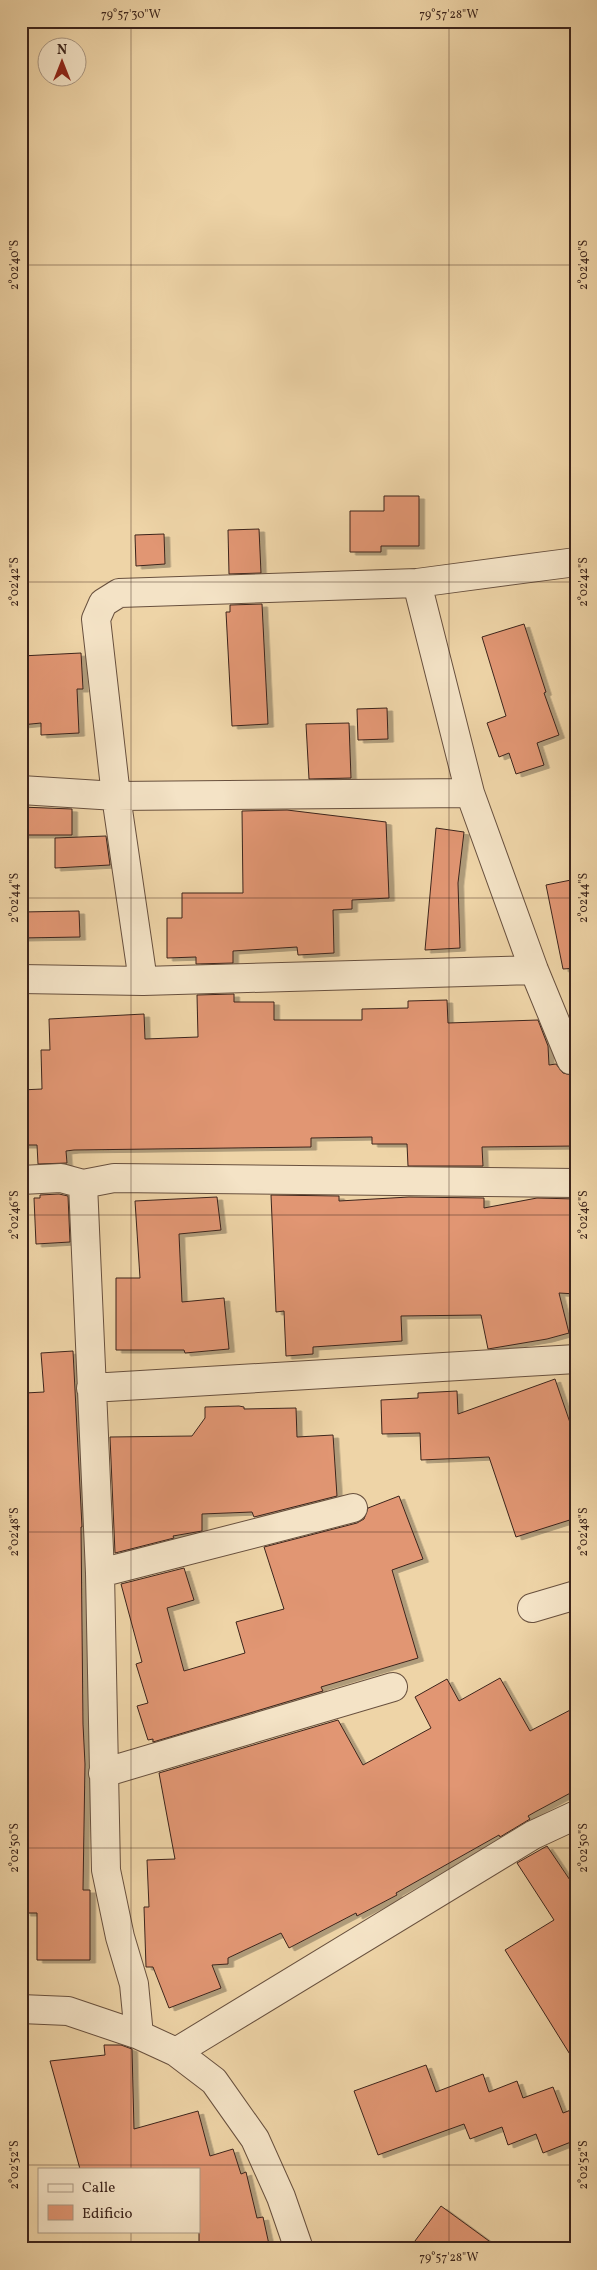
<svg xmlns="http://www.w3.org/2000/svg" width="597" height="2270" viewBox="0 0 597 2270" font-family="Vollkorn,serif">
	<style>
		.building { fill: #e19673; stroke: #3c241b; filter: url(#shadow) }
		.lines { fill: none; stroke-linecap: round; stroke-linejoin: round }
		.street-casing { stroke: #68503e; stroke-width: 30 }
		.street { stroke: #f4e3c6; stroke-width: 28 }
		.ticks { fill: none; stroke: #3c241b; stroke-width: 1; stroke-opacity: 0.45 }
		.neatline { fill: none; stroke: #3c241b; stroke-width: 2 }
		.ticks-label { font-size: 12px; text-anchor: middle; fill: #3c241b }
	</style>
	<defs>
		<filter id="shadow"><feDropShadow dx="5.5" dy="3" stdDeviation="0" flood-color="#0004"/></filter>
	</defs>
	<rect width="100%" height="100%" fill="#eed4a7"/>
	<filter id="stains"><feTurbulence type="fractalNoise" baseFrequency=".004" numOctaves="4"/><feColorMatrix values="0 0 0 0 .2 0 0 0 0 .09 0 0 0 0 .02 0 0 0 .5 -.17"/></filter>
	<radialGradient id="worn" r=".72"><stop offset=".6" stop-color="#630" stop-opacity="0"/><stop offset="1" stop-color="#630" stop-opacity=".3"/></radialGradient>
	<path class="building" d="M 384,496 L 419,496 L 419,546 L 381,546 L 381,552 L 350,552 L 350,511 L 384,511 Z
		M 259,529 L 261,573 L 229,574 L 228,530 Z
		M 164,534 L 165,564 L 136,566 L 135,535 Z
		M 262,604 L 268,724 L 232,726 L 226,612 L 230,612 L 230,605 Z
		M 524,624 L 546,692 L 544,693 L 559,735 L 537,743 L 544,765 L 516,774 L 509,753 L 499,757 L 487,723 L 506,716 L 482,637 Z
		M 81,653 L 83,689 L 77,689 L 79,733 L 41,735 L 41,723 L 21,725 L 21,656 Z
		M 387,708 L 388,739 L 358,740 L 357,709 Z
		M 349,723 L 351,778 L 309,779 L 306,724 Z
		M 21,807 L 72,809 L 72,835 L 21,835 Z
		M 287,810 L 386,822 L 389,898 L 352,900 L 352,909 L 333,910 L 334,953 L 298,955 L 297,947 L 233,951 L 233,963 L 196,964 L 196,957 L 167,958 L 167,918 L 182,918 L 182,893 L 243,893 L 242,811 Z
		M 436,828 L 464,832 L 458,883 L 460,948 L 425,950 Z
		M 106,836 L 110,865 L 55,868 L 55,838 Z
		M 576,879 L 576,968 L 563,969 L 546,885 Z
		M 79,911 L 80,937 L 21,938 L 21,912 Z
		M 234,994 L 234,1002 L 274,1002 L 274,1020 L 362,1020 L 362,1009 L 408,1008 L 408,1001 L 447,1000 L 448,1023 L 538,1020 L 548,1046 L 549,1065 L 556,1064 L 563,1073 L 576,1076 L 576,1146 L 482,1147 L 483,1166 L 408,1166 L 407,1144 L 372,1144 L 372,1137 L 311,1138 L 311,1147 L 74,1150 L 66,1151 L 67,1163 L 38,1164 L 37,1145 L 21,1145 L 21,1090 L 42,1089 L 41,1050 L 50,1050 L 49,1019 L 144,1014 L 145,1039 L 198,1037 L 197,995 Z
		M 59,1194 L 68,1196 L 70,1242 L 36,1244 L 34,1198 L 40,1198 L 40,1195 Z
		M 271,1195 L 339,1196 L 339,1201 L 409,1197 L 484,1198 L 484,1208 L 537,1198 L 576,1199 L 576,1294 L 559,1293 L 569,1333 L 547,1339 L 488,1349 L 481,1315 L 401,1316 L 402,1341 L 313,1347 L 313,1354 L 286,1356 L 284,1311 L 276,1312 Z
		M 217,1197 L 221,1230 L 179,1234 L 182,1302 L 224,1298 L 229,1349 L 185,1353 L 184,1350 L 116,1350 L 116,1278 L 140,1278 L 135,1201 Z
		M 73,1351 L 82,1527 L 81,1527 L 83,1724 L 85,1764 L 83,1890 L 90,1890 L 90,1960 L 37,1960 L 37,1913 L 25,1913 L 25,1890 L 21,1890 L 21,1478 L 28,1477 L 25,1393 L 44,1392 L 41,1353 Z
		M 555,1379 L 576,1440 L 576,1518 L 516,1537 L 489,1457 L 421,1460 L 420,1433 L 382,1434 L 381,1400 L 418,1398 L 418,1393 L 457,1391 L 458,1414 Z
		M 239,1406 L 244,1407 L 244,1409 L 296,1408 L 297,1437 L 333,1435 L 337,1496 L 254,1517 L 252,1512 L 202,1514 L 202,1531 L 173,1536 L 174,1538 L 115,1553 L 110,1437 L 192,1436 L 205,1418 L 205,1407 Z
		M 399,1496 L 423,1559 L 392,1570 L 418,1658 L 321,1687 L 323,1691 L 153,1742 L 153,1739 L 148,1740 L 137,1706 L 148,1703 L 136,1664 L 142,1662 L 121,1584 L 184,1568 L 194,1600 L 167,1608 L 184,1671 L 245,1653 L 236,1622 L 284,1609 L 264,1547 L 357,1523 L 364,1519 L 368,1508 Z
		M 500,1678 L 530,1731 L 576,1707 L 576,1790 L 535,1812 L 528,1816 L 530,1819 L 500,1837 L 499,1835 L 396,1893 L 397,1895 L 357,1916 L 356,1913 L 289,1948 L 281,1933 L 228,1958 L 228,1964 L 212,1965 L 221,1988 L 169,2008 L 153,1967 L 146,1967 L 144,1907 L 149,1907 L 147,1860 L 175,1859 L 159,1773 L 338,1720 L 363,1765 L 431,1728 L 415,1697 L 447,1679 L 459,1701 Z
		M 547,1846 L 576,1889 L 576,2064 L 505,1950 L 554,1920 L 517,1863 Z
		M 104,2045 L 121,2045 L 132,2049 L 134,2129 L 198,2111 L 210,2156 L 233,2149 L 241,2174 L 246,2172 L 257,2218 L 263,2217 L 270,2249 L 199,2249 L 199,2169 L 80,2169 L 50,2061 L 105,2055 Z
		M 426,2065 L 436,2092 L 483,2074 L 489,2092 L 517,2081 L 523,2098 L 553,2087 L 563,2113 L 576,2108 L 576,2140 L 543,2153 L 536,2134 L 508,2145 L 502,2127 L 470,2139 L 464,2124 L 378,2155 L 354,2091 Z
		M 441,2206 L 500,2249 L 409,2249 Z"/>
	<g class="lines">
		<defs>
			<path id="street" d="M 417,583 L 470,793 L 534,970 L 571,1060 L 576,1060
				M 21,790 L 116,796 L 470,793
				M 21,979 L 143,981 L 534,970
				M 143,981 L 116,796 L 96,619 L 103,603 L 119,593 L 417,583 L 576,562
				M 21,1180 L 61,1178 L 83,1184 L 114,1178 L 576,1183
				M 83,1184 L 100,1573 L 106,1870 L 120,1937 L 134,1984 L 139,2035
				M 91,1388 L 576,1359
				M 100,1573 L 353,1508
				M 532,1608 L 576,1595
				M 103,1773 L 393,1687
				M 21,2009 L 68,2011 L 139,2035 L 176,2052 L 214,2081 L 255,2139 L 281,2197 L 299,2249
				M 176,2052 L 533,1835 L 576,1815"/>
		</defs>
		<use href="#street" class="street-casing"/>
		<use href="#street" class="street"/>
	</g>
	<path class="ticks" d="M 131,21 L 131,2169M 449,21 L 449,2249M 21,265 L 576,265M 21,582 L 576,582M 21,898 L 576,898M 21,1215 L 576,1215M 21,1532 L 576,1532M 21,1848 L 576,1848M 21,2165 L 576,2165M 131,2231 L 131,2249"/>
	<rect width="597" height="2270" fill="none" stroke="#eed4a7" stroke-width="55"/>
	<rect x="38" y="2168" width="162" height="65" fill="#f4e3c6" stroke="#aa9782"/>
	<rect x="48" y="2184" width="25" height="8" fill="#f4e3c6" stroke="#aa9782"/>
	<text x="82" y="2192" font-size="15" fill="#3c241b">Calle</text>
	<rect x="48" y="2205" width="25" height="15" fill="#e19673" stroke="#aa9782"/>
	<text x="82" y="2218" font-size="15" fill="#3c241b">Edificio</text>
	<g transform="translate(62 62)"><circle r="24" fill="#f4e3c6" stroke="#aa9782"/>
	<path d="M0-4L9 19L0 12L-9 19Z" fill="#8f2418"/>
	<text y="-8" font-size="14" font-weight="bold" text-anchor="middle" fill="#3c241b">N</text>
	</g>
	<rect x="28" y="28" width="542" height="2214" class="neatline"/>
	<g class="ticks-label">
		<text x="131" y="18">79°57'30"W</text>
		<text x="449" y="18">79°57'28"W</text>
		<text transform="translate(14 265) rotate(-90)" y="4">2°02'40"S</text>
		<text transform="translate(583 265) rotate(-90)" y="4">2°02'40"S</text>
		<text transform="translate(14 582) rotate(-90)" y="4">2°02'42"S</text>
		<text transform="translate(583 582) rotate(-90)" y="4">2°02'42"S</text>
		<text transform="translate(14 898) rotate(-90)" y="4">2°02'44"S</text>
		<text transform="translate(583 898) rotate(-90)" y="4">2°02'44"S</text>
		<text transform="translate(14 1215) rotate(-90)" y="4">2°02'46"S</text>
		<text transform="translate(583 1215) rotate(-90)" y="4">2°02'46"S</text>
		<text transform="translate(14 1532) rotate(-90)" y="4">2°02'48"S</text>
		<text transform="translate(583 1532) rotate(-90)" y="4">2°02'48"S</text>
		<text transform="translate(14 1848) rotate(-90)" y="4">2°02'50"S</text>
		<text transform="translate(583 1848) rotate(-90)" y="4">2°02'50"S</text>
		<text transform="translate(14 2165) rotate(-90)" y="4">2°02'52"S</text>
		<text transform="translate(583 2165) rotate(-90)" y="4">2°02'52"S</text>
		<text x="449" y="2261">79°57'28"W</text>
	</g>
	<rect width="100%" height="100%" filter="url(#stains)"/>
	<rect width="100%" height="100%" fill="url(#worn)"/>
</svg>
